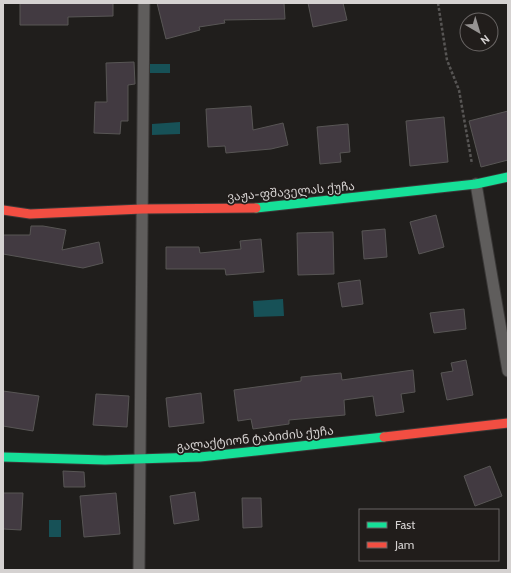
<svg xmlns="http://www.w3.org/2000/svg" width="511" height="573" viewBox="0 0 511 573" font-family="Cabin,'Noto Sans Georgian',sans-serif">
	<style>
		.water { fill: #175157 }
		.building { fill: #423a41; stroke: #585655 }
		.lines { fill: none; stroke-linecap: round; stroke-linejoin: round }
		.lane-casing { stroke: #3a3837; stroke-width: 13 }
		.fast-casing { stroke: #3a3837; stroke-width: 11 }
		.jam-casing { stroke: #3a3837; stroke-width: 11 }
		.path { stroke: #575554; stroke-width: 2.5; stroke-dasharray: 3 2; stroke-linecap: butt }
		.lane { stroke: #5f5d5c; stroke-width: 11 }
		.fast { stroke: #16e098; stroke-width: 9 }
		.jam { stroke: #f24e42; stroke-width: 9 }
		.labels { text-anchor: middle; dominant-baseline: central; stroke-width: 3.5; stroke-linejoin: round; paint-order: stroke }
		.street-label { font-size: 12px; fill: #d5d2d1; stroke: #211d1b }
	</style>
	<rect width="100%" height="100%" fill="#201e1c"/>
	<path class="water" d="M 150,64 L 170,64 L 170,73 L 150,73 Z
		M 180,122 L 180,134 L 152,135 L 152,124 Z
		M 283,299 L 284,316 L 254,317 L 253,301 Z
		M 49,520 L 61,520 L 61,537 L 49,537 Z"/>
	<path class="building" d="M 20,3 L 113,3 L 113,16 L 68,17 L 68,25 L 20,25 Z
		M 157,3 L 284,3 L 285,19 L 224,20 L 225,23 L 199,27 L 200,30 L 166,39 Z
		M 308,3 L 343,3 L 347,20 L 313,27 Z
		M 134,62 L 135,84 L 128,85 L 128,121 L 121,121 L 120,134 L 94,133 L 95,102 L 107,102 L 106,63 Z
		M 251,106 L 253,130 L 283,123 L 288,145 L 271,149 L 226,153 L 225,146 L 208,147 L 206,109 Z
		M 508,111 L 508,160 L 481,167 L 469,121 Z
		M 444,117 L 448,162 L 410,166 L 406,121 Z
		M 348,124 L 350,152 L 340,153 L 341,162 L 320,164 L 317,127 Z
		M 436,215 L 444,247 L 419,254 L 410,222 Z
		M 31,226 L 43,226 L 66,230 L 62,250 L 99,242 L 103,263 L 83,268 L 3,254 L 3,235 L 30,235 Z
		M 385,229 L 387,257 L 364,259 L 362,231 Z
		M 333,232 L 334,274 L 298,275 L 297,233 Z
		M 261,239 L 264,272 L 226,275 L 225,269 L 166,269 L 166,247 L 199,247 L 200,253 L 241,249 L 240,241 Z
		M 360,280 L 363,304 L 342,307 L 338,283 Z
		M 464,309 L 466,329 L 434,333 L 430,313 Z
		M 466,360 L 473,395 L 447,400 L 441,373 L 453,371 L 451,363 Z
		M 413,370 L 415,392 L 401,394 L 404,412 L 376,416 L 373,396 L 344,400 L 345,415 L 289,420 L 289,424 L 253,429 L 251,419 L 238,421 L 234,390 L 301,381 L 301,377 L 341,373 L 342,380 Z
		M 3,391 L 39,396 L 33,431 L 3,426 Z
		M 201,393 L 204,423 L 169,427 L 166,398 Z
		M 96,394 L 129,396 L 127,427 L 93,425 Z
		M 490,466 L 502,496 L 475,506 L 464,476 Z
		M 63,471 L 84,472 L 85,487 L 64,487 Z
		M 195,492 L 199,520 L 174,524 L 170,496 Z
		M 3,493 L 23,493 L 21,530 L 3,529 Z
		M 116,493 L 120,534 L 84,537 L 80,496 Z
		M 242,498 L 261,498 L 262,527 L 243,528 Z"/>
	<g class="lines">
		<defs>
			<path id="lane" d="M 476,184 L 508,371
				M 139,570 L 144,3"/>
			<path id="fast" d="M 256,208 L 476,184 L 508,177
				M 3,457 L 105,460 L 200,457 L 384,437"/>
			<path id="jam" d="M 3,210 L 30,214 L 142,209 L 256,208
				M 384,437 L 508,423"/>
		</defs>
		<use href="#lane" class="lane-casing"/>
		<use href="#fast" class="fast-casing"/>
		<use href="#jam" class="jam-casing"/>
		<path class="path" d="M 438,3 L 447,60 L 459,90 L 472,164"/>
		<use href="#lane" class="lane"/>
		<use href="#fast" class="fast"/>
		<use href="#jam" class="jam"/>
	</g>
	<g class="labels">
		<g class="street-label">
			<text transform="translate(291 191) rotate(-5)">ვაჟა-ფშაველას ქუჩა</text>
			<text transform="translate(255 438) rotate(-6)">გალაქტიონ ტაბიძის ქუჩა</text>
		</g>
	</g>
	<rect width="511" height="573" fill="none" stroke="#d5d2d1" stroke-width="8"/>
	<rect x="359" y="509" width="140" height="52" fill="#211d1b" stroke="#696564"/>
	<rect x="367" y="522" width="20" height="6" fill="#16e098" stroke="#696564"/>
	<text x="395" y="529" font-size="12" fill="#d5d2d1">Fast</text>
	<rect x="367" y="542" width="20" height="6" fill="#f24e42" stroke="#696564"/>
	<text x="395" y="549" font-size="12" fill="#d5d2d1">Jam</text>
	<g transform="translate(479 32) rotate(142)"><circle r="19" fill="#211d1b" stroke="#696564"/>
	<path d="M0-3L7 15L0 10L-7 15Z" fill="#969392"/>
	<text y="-6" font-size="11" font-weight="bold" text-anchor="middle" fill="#d5d2d1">N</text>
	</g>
</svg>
